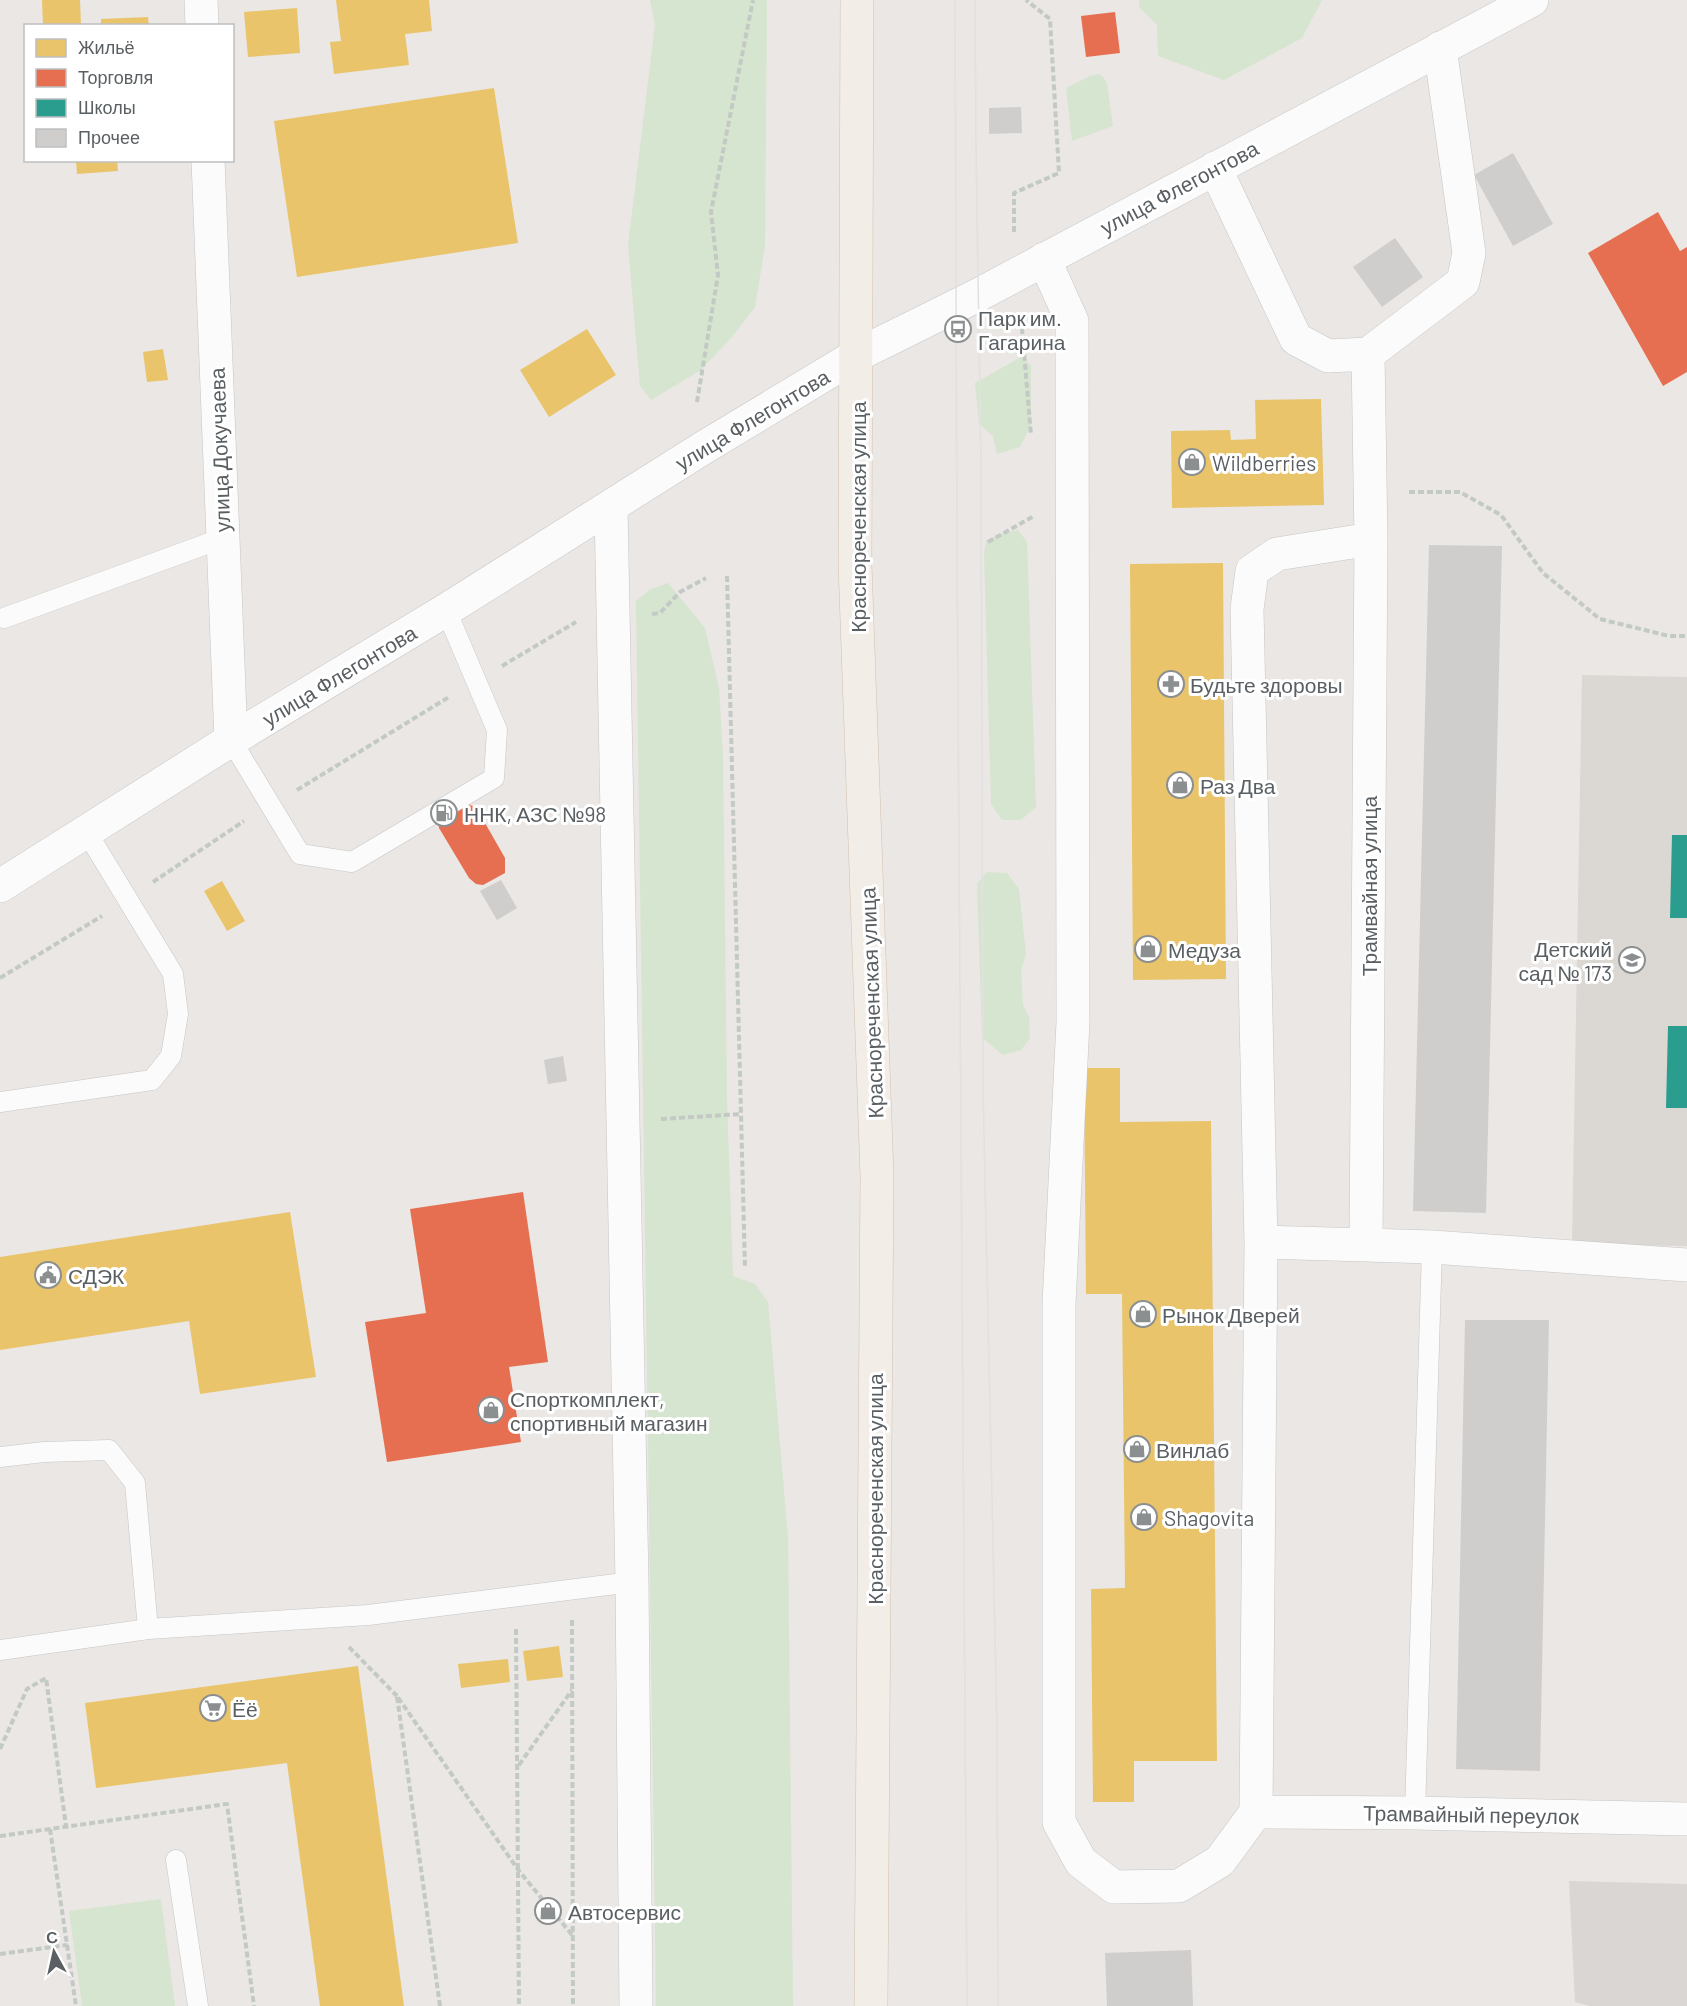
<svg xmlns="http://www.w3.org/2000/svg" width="1687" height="2006" viewBox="0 0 1687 2006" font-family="Barlow,sans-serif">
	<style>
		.industrial { fill: #dad6d4 }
		.education { fill: #dbd7d3 }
		.green { fill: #d6e5cf }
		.homes { fill: #e9c46a }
		.shops { fill: #e76f51 }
		.schools { fill: #2a9d8f }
		.building { fill: #d0cecd }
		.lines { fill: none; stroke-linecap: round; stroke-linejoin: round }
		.service-casing { stroke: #c6c6c6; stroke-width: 21 }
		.minor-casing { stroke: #c6c6c6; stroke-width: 34 }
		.tertiary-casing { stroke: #c6c6c6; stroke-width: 34 }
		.primary-casing { stroke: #d2c1b1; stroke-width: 34 }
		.path { stroke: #c3c9c5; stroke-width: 4; stroke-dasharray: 6 3; stroke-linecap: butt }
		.service { stroke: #fcfbfb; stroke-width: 20 }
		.minor { stroke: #fcfbfb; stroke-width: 33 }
		.tertiary { stroke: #fcfbfb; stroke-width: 33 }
		.primary { stroke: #f2ede7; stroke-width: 33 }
		.tram { stroke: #e1e1e1; stroke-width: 1.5 }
		.labels { text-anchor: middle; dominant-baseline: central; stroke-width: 6; stroke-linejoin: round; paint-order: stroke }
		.street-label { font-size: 21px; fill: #595f62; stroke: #fff }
		.poi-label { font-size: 21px; fill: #595f62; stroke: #fff; text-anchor: start }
	</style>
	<rect width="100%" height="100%" fill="#eae7e4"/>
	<path class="industrial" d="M 1569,1881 L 1687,1884 L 1687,2006 L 1590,2006 L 1575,2002 Z"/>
	<path class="education" d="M 1582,675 L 1687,677 L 1687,1246 L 1572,1244 Z"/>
	<path class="green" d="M 650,0 L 767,0 L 765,246 L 755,307 L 732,337 L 701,370 L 651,400 L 640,386 L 628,245 L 655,24 Z
		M 1139,0 L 1322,0 L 1302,38 L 1224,80 L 1158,56 L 1157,25 L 1139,7 Z
		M 1098,74 L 1103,77 L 1107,83 L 1113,126 L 1072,141 L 1066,88 L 1090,76 Z
		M 1021,357 L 1031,365 L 1031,425 L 1020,447 L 997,454 L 993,436 L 979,424 L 975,383 Z
		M 1018,530 L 1027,542 L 1036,807 L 1021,820 L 1002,820 L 991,804 L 984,553 L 986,541 L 1000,534 Z
		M 668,583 L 705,628 L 719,688 L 723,755 L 727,1099 L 733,1276 L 755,1284 L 768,1302 L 788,1538 L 793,2006 L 656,2006 L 636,601 L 649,590 Z
		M 987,872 L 1007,873 L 1019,889 L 1026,954 L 1021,970 L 1023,1005 L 1029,1017 L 1030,1038 L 1021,1050 L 1003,1055 L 982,1038 L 977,884 Z
		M 161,1899 L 175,2006 L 82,2006 L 69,1911 Z"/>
	<path class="homes" d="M 42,0 L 80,0 L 81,26 L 43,26 Z
		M 336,0 L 429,0 L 432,31 L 405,34 L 409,65 L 334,74 L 330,42 L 341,41 Z
		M 297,8 L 300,53 L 248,57 L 244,12 Z
		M 148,17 L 149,26 L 101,26 L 101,19 Z
		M 494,88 L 518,243 L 297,277 L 274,121 Z
		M 76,160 L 117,160 L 118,171 L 77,174 Z
		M 587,329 L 616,375 L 549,417 L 520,370 Z
		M 163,349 L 168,380 L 147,382 L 143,352 Z
		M 1321,399 L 1324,505 L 1172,508 L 1171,431 L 1230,430 L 1231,440 L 1256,439 L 1255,400 Z
		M 1223,563 L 1226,979 L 1133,980 L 1130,564 Z
		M 222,881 L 245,921 L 227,931 L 204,891 Z
		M 1084,1068 L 1120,1068 L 1120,1122 L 1211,1121 L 1217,1761 L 1134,1761 L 1134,1802 L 1093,1802 L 1091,1589 L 1125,1588 L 1122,1294 L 1086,1294 Z
		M 290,1212 L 316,1377 L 200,1394 L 189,1321 L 0,1350 L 0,1257 Z
		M 559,1646 L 563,1677 L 527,1681 L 523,1651 Z
		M 508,1659 L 510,1682 L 461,1688 L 458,1664 Z
		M 358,1666 L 404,2006 L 320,2006 L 287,1763 L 96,1788 L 85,1703 Z"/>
	<path class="shops" d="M 1115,12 L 1120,53 L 1086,57 L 1081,16 Z
		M 1658,212 L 1680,251 L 1687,247 L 1687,372 L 1663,386 L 1588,253 Z
		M 464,801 L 477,809 L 505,858 L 505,873 L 483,885 L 476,884 L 469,878 L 439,828 L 438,821 Z
		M 523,1192 L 548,1362 L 509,1367 L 521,1442 L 387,1462 L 365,1322 L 426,1313 L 410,1209 Z"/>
	<path class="schools" d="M 1672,835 L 1687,835 L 1687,918 L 1670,918 Z
		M 1668,1026 L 1687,1026 L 1687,1108 L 1666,1108 Z"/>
	<path class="building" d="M 1021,107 L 1022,133 L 989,134 L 989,108 Z
		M 1513,153 L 1553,224 L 1513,246 L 1474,175 Z
		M 1395,238 L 1423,277 L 1382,307 L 1353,267 Z
		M 1429,545 L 1502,546 L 1486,1213 L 1413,1211 Z
		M 501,880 L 517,908 L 497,920 L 480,891 Z
		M 563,1056 L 567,1081 L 548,1084 L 544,1060 Z
		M 1465,1320 L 1549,1320 L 1540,1771 L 1456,1769 Z
		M 1191,1950 L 1193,2006 L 1107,2006 L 1105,1953 Z"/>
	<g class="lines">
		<defs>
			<path id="service" d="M 4,618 L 223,538
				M 231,740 L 300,854 L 352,862 L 494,778 L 497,730 L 446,610
				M 0,1102 L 152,1080 L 171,1056 L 178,1014 L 173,974 L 86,831
				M 0,1457 L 44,1452 L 109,1450 L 135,1483 L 148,1629
				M 0,1650 L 148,1629 L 368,1615 L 632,1582
				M 1415,1813 L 1432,1247
				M 176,1860 L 198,2006"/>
			<path id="minor" d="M 201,0 L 202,26
				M 1440,48 L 1469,253 L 1463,282 L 1368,354 L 1371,539 L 1366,1245 L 1432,1247 L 1687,1265
				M 208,160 L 231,740
				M 1215,168 L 1296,339 L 1328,356 L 1368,354
				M 1044,259 L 1072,321 L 1073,1022 L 1059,1304 L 1059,1822 L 1081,1862 L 1114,1887 L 1179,1886 L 1220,1861 L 1256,1812 L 1261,1242 L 1247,609 L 1252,571 L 1277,554 L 1371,539
				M 611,507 L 632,1582 L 636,2006
				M 1261,1242 L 1366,1245
				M 1256,1812 L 1415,1813 L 1687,1819"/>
			<path id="tertiary" d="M 0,886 L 231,740 L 446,610 L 703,448 L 857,355 L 978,295 L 1532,0"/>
			<path id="primary" d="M 857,0 L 855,565 L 877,1176 L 871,2006"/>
		</defs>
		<use href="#service" class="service-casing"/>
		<use href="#minor" class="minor-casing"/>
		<use href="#tertiary" class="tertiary-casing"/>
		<use href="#primary" class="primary-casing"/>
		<path class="path" d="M 1014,232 L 1014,193 L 1059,173 L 1050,19 L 1026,0
			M 1022,328 L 1031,435
			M 697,402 L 718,275 L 711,212 L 753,0
			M 1409,492 L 1460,492 L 1501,515 L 1543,573 L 1600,619 L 1669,636 L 1687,636
			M 988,542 L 1034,516
			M 727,576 L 745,1268
			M 652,614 L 660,613 L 680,592 L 706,578
			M 502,666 L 576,622
			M 297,790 L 449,697
			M 153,882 L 244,821
			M 0,978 L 102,916
			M 661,1119 L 741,1114
			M 572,1620 L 573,2006
			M 516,1629 L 519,2006
			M 349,1647 L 397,1696
			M 0,1749 L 27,1689 L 46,1678 L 66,1826
			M 519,1765 L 572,1690
			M 50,1829 L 76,2006
			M 0,1836 L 227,1804 L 254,2006
			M 0,1954 L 67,1945
			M 440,2006 L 397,1696 L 519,1871 L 573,1936"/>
		<use href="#service" class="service"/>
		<use href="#minor" class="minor"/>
		<use href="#tertiary" class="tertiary"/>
		<use href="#primary" class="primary"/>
		<path class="tram" d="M 955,0 L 957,554 L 967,2006
			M 975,0 L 976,146 L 981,466 L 983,1088 L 997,1727 L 998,2006"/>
	</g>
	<defs>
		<symbol id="bus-ring" viewBox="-11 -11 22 22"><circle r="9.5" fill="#fff" stroke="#8c8f90" stroke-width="1.5"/><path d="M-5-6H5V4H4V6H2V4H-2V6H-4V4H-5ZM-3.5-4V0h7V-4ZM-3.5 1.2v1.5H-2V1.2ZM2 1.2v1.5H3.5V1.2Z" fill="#8c8f90"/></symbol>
		<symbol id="shop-ring" viewBox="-11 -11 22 22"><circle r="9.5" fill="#fff" stroke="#8c8f90" stroke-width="1.5"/><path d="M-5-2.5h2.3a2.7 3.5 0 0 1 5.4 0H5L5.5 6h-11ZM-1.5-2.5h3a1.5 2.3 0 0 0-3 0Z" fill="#8c8f90"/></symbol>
		<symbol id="pharmacy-ring" viewBox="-11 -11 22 22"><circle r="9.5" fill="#fff" stroke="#8c8f90" stroke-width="1.5"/><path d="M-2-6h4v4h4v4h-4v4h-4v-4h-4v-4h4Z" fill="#8c8f90"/></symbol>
		<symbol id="fuel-ring" viewBox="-11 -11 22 22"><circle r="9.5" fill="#fff" stroke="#8c8f90" stroke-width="1.5"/><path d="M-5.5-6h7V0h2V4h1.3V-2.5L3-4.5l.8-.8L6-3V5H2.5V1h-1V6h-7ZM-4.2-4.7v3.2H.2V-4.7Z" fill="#8c8f90"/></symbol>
		<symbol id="school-ring" viewBox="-11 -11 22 22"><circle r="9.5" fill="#fff" stroke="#8c8f90" stroke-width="1.5"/><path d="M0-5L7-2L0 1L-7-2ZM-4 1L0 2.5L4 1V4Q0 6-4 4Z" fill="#8c8f90"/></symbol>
		<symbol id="civic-ring" viewBox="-11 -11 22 22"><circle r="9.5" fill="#fff" stroke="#8c8f90" stroke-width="1.5"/><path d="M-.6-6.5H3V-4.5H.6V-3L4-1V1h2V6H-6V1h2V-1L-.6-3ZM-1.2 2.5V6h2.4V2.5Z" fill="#8c8f90"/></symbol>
		<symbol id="supermarket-ring" viewBox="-11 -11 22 22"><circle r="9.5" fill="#fff" stroke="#8c8f90" stroke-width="1.5"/><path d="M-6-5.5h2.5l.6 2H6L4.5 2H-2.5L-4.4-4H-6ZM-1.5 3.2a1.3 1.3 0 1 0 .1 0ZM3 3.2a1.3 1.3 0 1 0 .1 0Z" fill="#8c8f90"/></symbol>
	</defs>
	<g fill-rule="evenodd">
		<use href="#bus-ring" x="943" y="314" width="30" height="30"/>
		<use href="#shop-ring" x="1177" y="447" width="30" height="30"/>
		<use href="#pharmacy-ring" x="1156" y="669" width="30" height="30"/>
		<use href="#shop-ring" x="1165" y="770" width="30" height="30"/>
		<use href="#fuel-ring" x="429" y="798" width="30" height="30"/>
		<use href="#shop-ring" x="1133" y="934" width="30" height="30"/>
		<use href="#school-ring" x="1617" y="945" width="30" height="30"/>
		<use href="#civic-ring" x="33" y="1260" width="30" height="30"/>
		<use href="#shop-ring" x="1128" y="1299" width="30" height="30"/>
		<use href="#shop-ring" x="476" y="1395" width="30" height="30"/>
		<use href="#shop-ring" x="1122" y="1434" width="30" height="30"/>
		<use href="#shop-ring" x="1129" y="1502" width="30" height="30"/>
		<use href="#supermarket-ring" x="198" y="1693" width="30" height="30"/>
		<use href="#shop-ring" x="533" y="1896" width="30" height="30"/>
	</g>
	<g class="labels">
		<g class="street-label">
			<text transform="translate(1179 187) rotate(-28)">улица Флегонтова</text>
			<text transform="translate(752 419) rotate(-31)">улица Флегонтова</text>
			<text transform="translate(219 450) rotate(-92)">улица Докучаева</text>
			<text transform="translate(857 517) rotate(-90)">Краснореченская улица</text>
			<text transform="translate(339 675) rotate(-31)">улица Флегонтова</text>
			<text transform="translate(1368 886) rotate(-90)">Трамвайная улица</text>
			<text transform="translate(871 1003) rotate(-92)">Краснореченская улица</text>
			<text transform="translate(874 1489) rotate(-90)">Краснореченская улица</text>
			<text transform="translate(1471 1814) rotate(1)">Трамвайный переулок</text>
		</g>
		<g class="poi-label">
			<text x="978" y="317">Парк им.<tspan x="978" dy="24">Гагарина</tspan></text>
			<text x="1212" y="462">Wildberries</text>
			<text x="1190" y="684">Будьте здоровы</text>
			<text x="1200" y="785">Раз Два</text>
			<text x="464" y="813">ННК, АЗС №98</text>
			<text x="1612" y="948" text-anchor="end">Детский<tspan x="1612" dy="24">сад № 173</tspan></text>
			<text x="1168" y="949">Медуза</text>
			<text x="68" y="1275">СДЭК</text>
			<text x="1162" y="1314">Рынок Дверей</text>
			<text x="510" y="1398">Спорткомплект,<tspan x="510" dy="24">спортивный магазин</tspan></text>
			<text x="1156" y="1449">Винлаб</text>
			<text x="1164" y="1517">Shagovita</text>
			<text x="232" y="1708">Ёё</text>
			<text x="568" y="1911">Автосервис</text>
		</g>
	</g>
	<rect x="24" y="24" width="210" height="138" fill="#ffffff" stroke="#bdbfc0" stroke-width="1.5"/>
	<rect x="36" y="39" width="30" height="18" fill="#e9c46a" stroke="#bdbfc0" stroke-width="1.5"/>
	<text x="78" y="54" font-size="18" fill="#595f62">Жильё</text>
	<rect x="36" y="69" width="30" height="18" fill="#e76f51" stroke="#bdbfc0" stroke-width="1.5"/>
	<text x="78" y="84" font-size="18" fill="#595f62">Торговля</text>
	<rect x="36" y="99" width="30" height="18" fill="#2a9d8f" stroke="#bdbfc0" stroke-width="1.5"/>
	<text x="78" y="114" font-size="18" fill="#595f62">Школы</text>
	<rect x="36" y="129" width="30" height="18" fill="#d0cecd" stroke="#bdbfc0" stroke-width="1.5"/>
	<text x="78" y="144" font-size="18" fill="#595f62">Прочее</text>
	<g transform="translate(54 1952) rotate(352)" stroke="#ffffff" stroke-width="4.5" paint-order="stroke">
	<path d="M0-4.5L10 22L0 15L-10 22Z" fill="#595f62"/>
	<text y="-9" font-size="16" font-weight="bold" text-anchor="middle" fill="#595f62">С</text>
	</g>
</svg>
